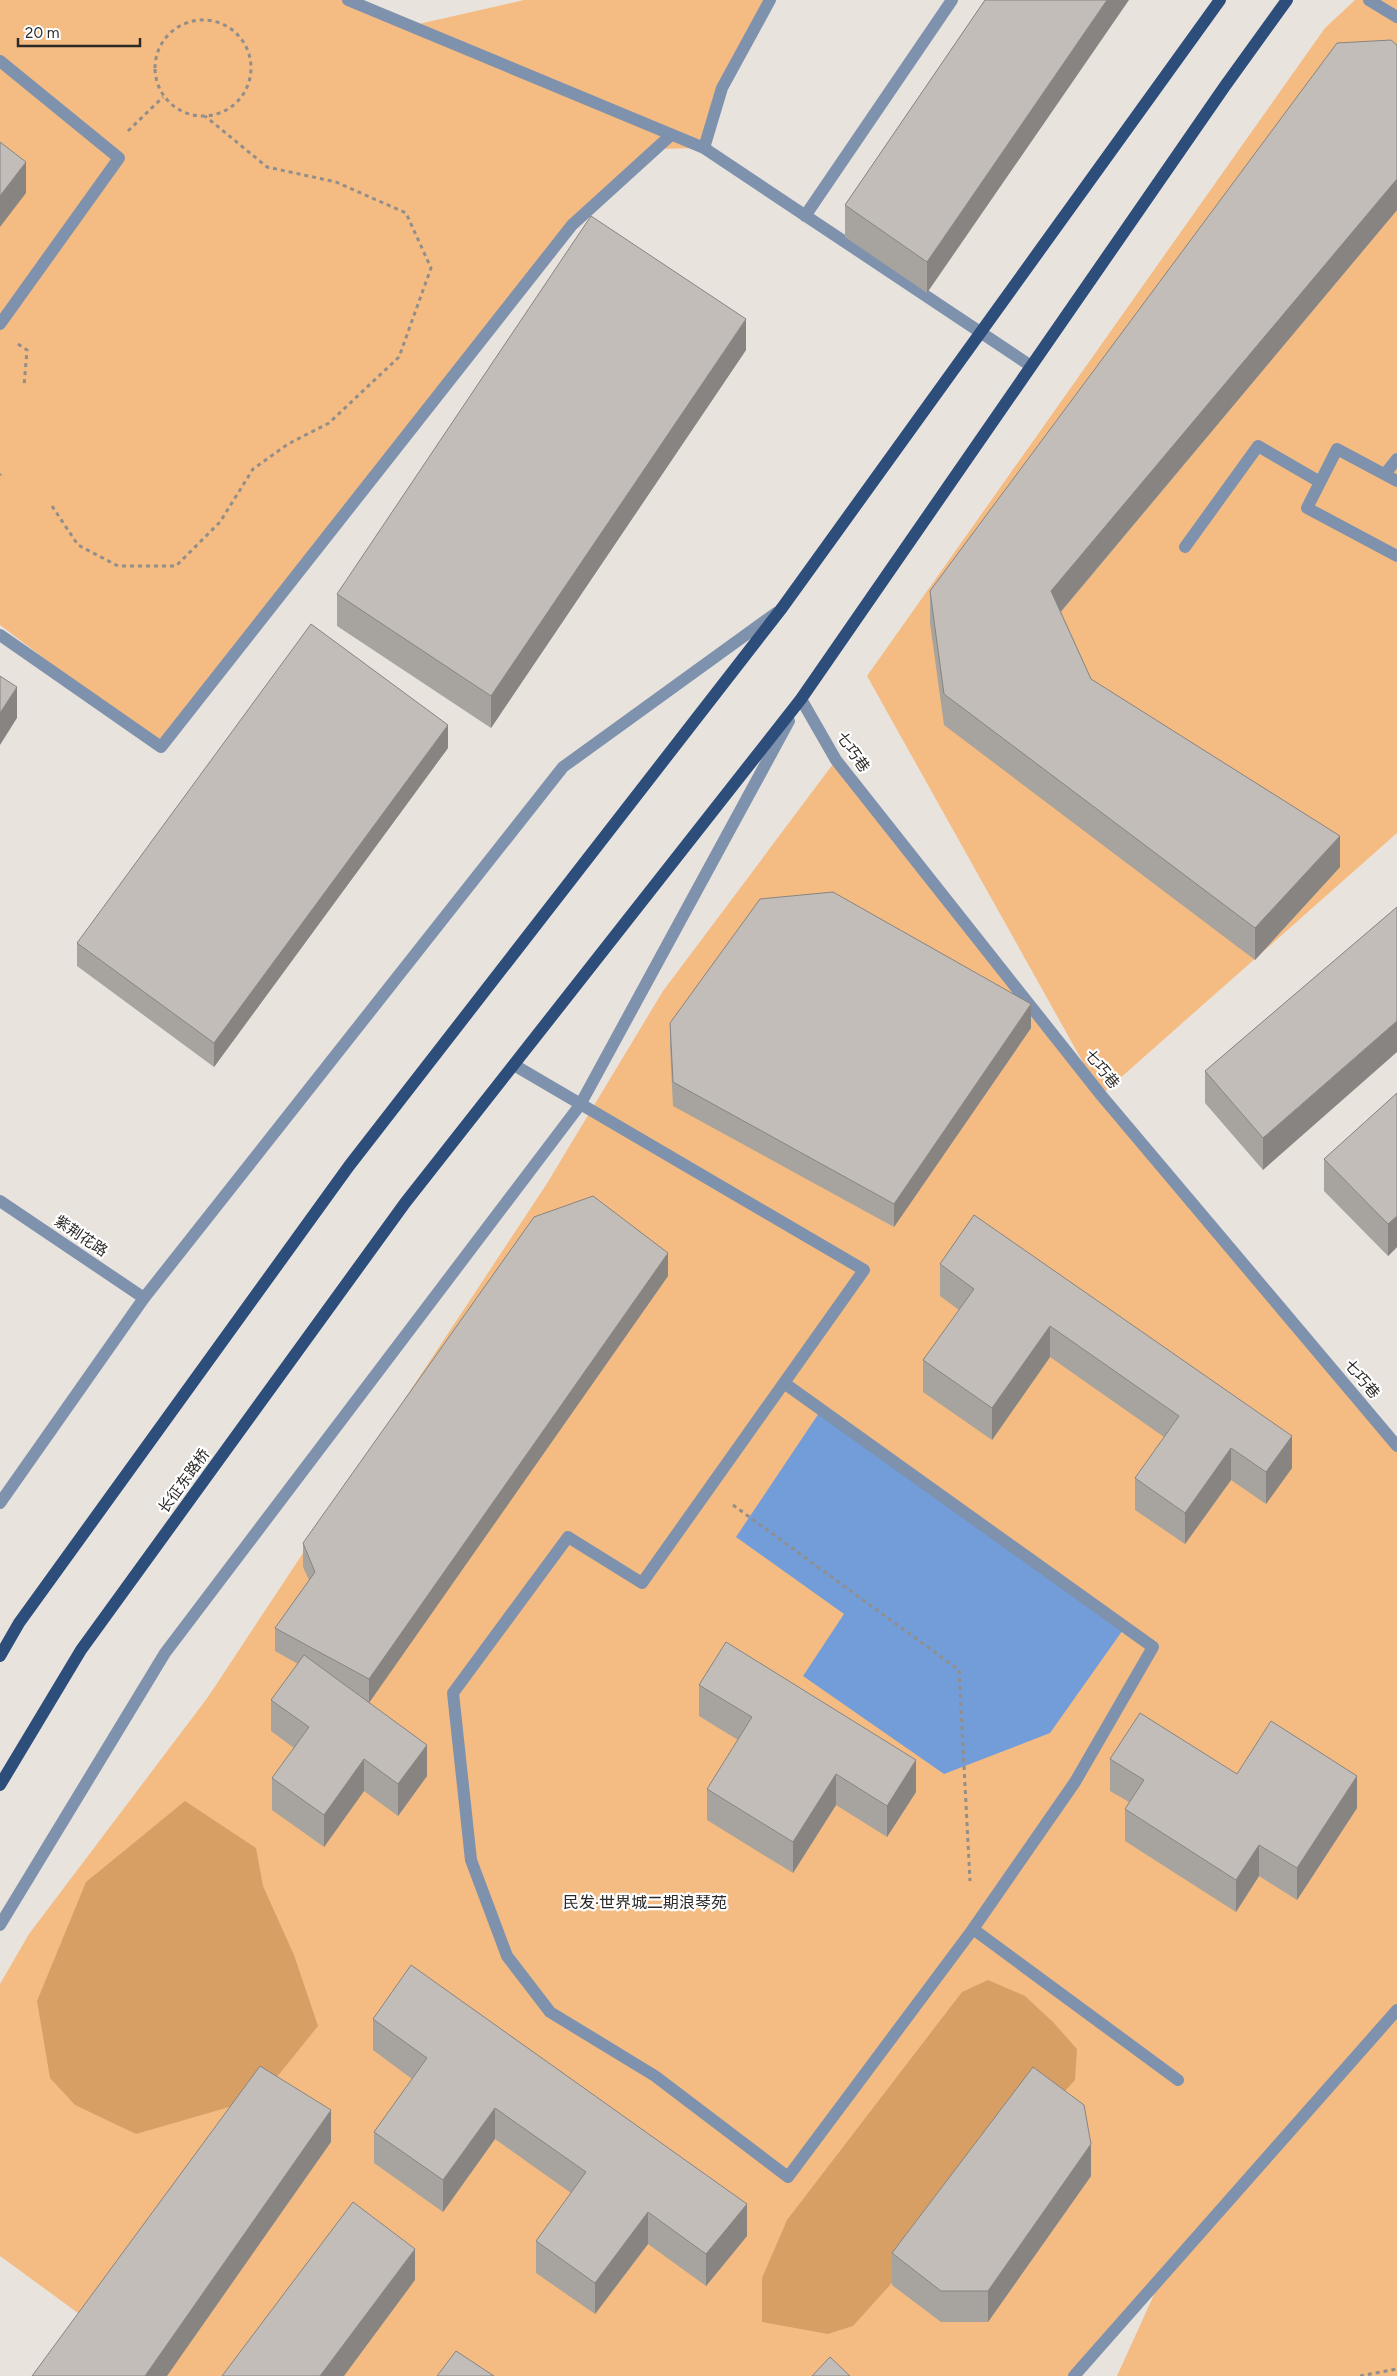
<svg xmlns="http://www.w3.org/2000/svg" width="1397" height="2376" viewBox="0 0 1397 2376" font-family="Figtree,'Noto Sans SC',sans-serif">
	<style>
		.green { fill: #f4bc83 }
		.forest { fill: #d89f65 }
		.water { fill: #739dd9 }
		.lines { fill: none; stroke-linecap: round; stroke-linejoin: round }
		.path { stroke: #928e8a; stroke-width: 3; stroke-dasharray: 4 4; stroke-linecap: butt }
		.service { stroke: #7f92ad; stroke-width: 12 }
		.minor { stroke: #7f92ad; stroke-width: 12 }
		.tertiary { stroke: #7f92ad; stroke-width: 12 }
		.primary { stroke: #2d4d7b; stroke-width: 12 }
		.wall { fill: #a7a39e }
		.shaded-wall { fill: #888481 }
		.building { fill: #c2bdb8; stroke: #888481 }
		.labels { text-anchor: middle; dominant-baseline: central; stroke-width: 4.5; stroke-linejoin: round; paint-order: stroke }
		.street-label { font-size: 15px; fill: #2c2a28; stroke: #fff }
		.neighbourhood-label { font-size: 16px; fill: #2c2a28; stroke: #fff }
	</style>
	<rect width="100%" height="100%" fill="#e9e3de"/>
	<path class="green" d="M 0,0 L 348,0 L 410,26 L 524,0 L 770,0 L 722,88 L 704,148 L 656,149 L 572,225 L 161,747 L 0,625 Z
		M 1355,0 L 1397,0 L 1397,833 L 1101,1095 L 1397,1446 L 1397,2376 L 1117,2376 L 1162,2277 L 1074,2376 L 50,2376 L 93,2324 L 0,2256 L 0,1984 L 29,1934 L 208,1697 L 546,1185 L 663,991 L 836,760 L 1099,1091 L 867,676 L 1325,28 Z"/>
	<path class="forest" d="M 185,1801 L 256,1848 L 263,1886 L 294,1955 L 318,2026 L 260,2098 L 136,2134 L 75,2105 L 50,2078 L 37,2001 L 86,1882 Z
		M 988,1980 L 1025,1996 L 1053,2022 L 1077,2049 L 1075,2080 L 853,2326 L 828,2334 L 762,2322 L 762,2278 L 787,2220 L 962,1992 Z"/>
	<path class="water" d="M 821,1410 L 1125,1627 L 1050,1733 L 944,1774 L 803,1676 L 844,1614 L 736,1537 Z"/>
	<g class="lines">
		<path class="path" d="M155 68a48 48 0 1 1 96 0a48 48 0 1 1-96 0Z
			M 128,131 L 163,97
			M 18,344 L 27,350 L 24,386
			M 0,475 L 1,474
			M 52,506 L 78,545 L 118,566 L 176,566 L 220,522 L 253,469 L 288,444 L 329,423 L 399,357 L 431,268 L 406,213 L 336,182 L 267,167 L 205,116
			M 733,1505 L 959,1670 L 970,1881
			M 1360,2376 L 1397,2369"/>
		<path class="service" d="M 348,0 L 704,148 L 1031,366
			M 1369,0 L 1397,17
			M 0,61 L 119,158 L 0,324
			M 704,148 L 722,88 L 770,0
			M 805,216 L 952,0
			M 1385,474 L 1397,459
			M 1397,481 L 1337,449 L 1307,508 L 1397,556
			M 1185,547 L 1258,446 L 1320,482
			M 0,635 L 161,747 L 572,225 L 671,135
			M 514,1065 L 864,1270 C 790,1374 716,1479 642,1583 L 568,1537 L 453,1693 L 471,1860 L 507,1956 L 550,2012 L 655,2076 L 788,2177 L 973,1929 L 1075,1782 L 1153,1647 L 784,1383
			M 973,1929 L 1178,2080
			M 1074,2376 L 1397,2010"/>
		<path class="minor" d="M 801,699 L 836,760 L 1101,1095 L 1397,1446
			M 0,1201 L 144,1298"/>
		<path class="tertiary" d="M 0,1503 L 144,1298 L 563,767 L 776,613
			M 0,1925 L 165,1653 L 580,1105 L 789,721"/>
		<path class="primary" d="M 0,1656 L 19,1623 L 349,1166 L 782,608 L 1220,0
			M 0,1785 L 81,1650 L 405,1203 L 801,699 L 1225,86 L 1287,0"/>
	</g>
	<path class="wall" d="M 985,0 L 927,293 L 845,237 L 845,205 Z
		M 1397,45 L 1397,210 L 1061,612 L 1091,679 L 1340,867 L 1255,960 L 944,725 L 930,623 L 930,591 Z
		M 746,350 L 491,728 L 337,626 L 337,594 Z
		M 448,748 L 214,1067 L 77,966 L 77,943 Z
		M 1397,907 L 1263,1170 L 1205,1103 L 1205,1071 Z
		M 670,1023 L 1031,1028 L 894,1227 L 673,1106 L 670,1046 Z
		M 1397,1093 L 1397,1247 L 1388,1256 L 1324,1191 L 1324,1159 Z
		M 974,1215 L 1292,1468 L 1266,1504 L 1231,1480 L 1185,1544 L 1135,1510 L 1135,1478 L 1164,1437 L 1050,1357 L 992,1440 L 923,1392 L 923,1360 L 959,1310 L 940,1296 L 940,1264 Z
		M 668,1276 L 369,1702 L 427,1776 L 398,1816 L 364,1791 L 324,1847 L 272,1810 L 272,1778 L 294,1748 L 271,1731 L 271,1700 L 298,1664 L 275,1651 L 275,1628 L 309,1580 L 303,1567 L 303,1543 Z
		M 699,1685 L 916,1792 L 887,1837 L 836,1805 L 793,1873 L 707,1820 L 707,1789 L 738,1740 L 699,1716 Z
		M 1110,1759 L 1237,1774 L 1357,1808 L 1297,1900 L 1259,1876 L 1236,1912 L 1125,1841 L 1125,1809 L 1129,1802 L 1110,1791 Z
		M 373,2019 L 747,2236 L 706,2286 L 648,2244 L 595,2314 L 536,2273 L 536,2241 L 571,2193 L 495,2139 L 443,2212 L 374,2163 L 374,2132 L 412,2079 L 373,2050 Z
		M 1091,2176 L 988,2322 L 941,2322 L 892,2285 L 892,2253 Z"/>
	<path class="shaded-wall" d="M 1107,0 L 1129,0 L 927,293 L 927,262 Z
		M 26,162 L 26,193 L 0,227 L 0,196 Z
		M 1397,179 L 1397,210 L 1051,623 L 1051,591 Z
		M 746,319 L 746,350 L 491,728 L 491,696 Z
		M 17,687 L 17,718 L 0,745 L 0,713 Z
		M 448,725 L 448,748 L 214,1067 L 214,1043 Z
		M 1340,836 L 1340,867 L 1255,960 L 1255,928 Z
		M 1031,1004 L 1031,1028 L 894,1227 L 894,1204 Z
		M 1397,1021 L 1397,1052 L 1263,1170 L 1263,1138 Z
		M 1397,1216 L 1397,1247 L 1388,1256 L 1388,1224 Z
		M 668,1253 L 668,1276 L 369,1703 L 369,1679 Z
		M 1050,1326 L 1050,1357 L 992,1440 L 992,1408 Z
		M 1292,1436 L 1292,1468 L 1266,1504 L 1266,1472 Z
		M 1231,1448 L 1231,1480 L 1185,1544 L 1185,1513 Z
		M 427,1745 L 427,1776 L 398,1816 L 398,1784 Z
		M 364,1759 L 364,1791 L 324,1847 L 324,1815 Z
		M 916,1760 L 916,1792 L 887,1837 L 887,1806 Z
		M 836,1774 L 836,1805 L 793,1873 L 793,1842 Z
		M 1357,1776 L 1357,1808 L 1297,1900 L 1297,1868 Z
		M 1259,1845 L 1259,1876 L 1236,1912 L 1236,1880 Z
		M 495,2108 L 495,2139 L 443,2212 L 443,2180 Z
		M 331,2110 L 331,2142 L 167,2376 L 145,2376 Z
		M 1091,2144 L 1091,2176 L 988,2322 L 988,2291 Z
		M 747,2204 L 747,2236 L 706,2286 L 706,2254 Z
		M 648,2212 L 648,2244 L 595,2314 L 595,2283 Z
		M 415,2249 L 415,2280 L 344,2376 L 320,2376 Z"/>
	<path class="building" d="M 985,0 L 1107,0 L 927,262 L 845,205 Z
		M 1391,40 L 1397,45 L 1397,179 L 1051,591 L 1091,679 L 1340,836 L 1255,928 L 944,694 L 930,591 L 1337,43 Z
		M 0,142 L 26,162 L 0,196 Z
		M 591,216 L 746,319 L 491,696 L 337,594 Z
		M 311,624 L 448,725 L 214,1043 L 77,943 Z
		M 0,676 L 17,687 L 0,713 Z
		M 833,892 L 1031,1004 L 894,1204 L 673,1082 L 670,1023 L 760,899 Z
		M 1397,907 L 1397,1021 L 1263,1138 L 1205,1071 Z
		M 1397,1093 L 1397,1216 L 1388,1224 L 1324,1159 Z
		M 593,1196 L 668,1253 L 369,1679 L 275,1628 L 315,1572 L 303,1543 L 534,1217 Z
		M 974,1215 L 1292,1436 L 1266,1472 L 1231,1448 L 1185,1513 L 1135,1478 L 1179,1416 L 1050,1326 L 992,1408 L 923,1360 L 974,1289 L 940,1264 Z
		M 726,1642 L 916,1760 L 887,1806 L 836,1774 L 793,1842 L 707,1789 L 752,1717 L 699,1685 Z
		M 304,1655 L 427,1745 L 398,1784 L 364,1759 L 324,1815 L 272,1778 L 309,1727 L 271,1700 Z
		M 1140,1713 L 1237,1774 L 1271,1721 L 1357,1776 L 1297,1868 L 1259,1845 L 1236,1880 L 1125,1809 L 1144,1780 L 1110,1759 Z
		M 411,1965 L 747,2204 L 706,2254 L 648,2212 L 595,2283 L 536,2241 L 586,2172 L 495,2108 L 443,2180 L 374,2132 L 427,2058 L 373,2019 Z
		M 260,2066 L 331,2110 L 145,2376 L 32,2376 Z
		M 1033,2067 L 1084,2105 L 1091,2144 L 988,2291 L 941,2291 L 892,2253 Z
		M 353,2202 L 415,2249 L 320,2376 L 222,2376 Z
		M 456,2351 L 494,2376 L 437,2376 Z
		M 830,2357 L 850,2376 L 812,2376 Z"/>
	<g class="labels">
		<g class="street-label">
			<text transform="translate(853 752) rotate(55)">七巧巷</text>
			<text transform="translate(1102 1069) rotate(51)">七巧巷</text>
			<text transform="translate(81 1236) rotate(34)">紫荆花路</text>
			<text transform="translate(1362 1379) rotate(50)">七巧巷</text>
			<text transform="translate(184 1481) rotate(-54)">长征东路桥</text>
		</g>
		<g class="neighbourhood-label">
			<text x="645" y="1902">民发·世界城二期浪琴苑</text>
		</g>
	</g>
	<path d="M18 38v8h122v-8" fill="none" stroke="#2c2a28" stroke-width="2.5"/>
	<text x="25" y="38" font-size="15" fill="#2c2a28" stroke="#ffffff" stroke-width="4" paint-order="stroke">20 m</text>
</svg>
